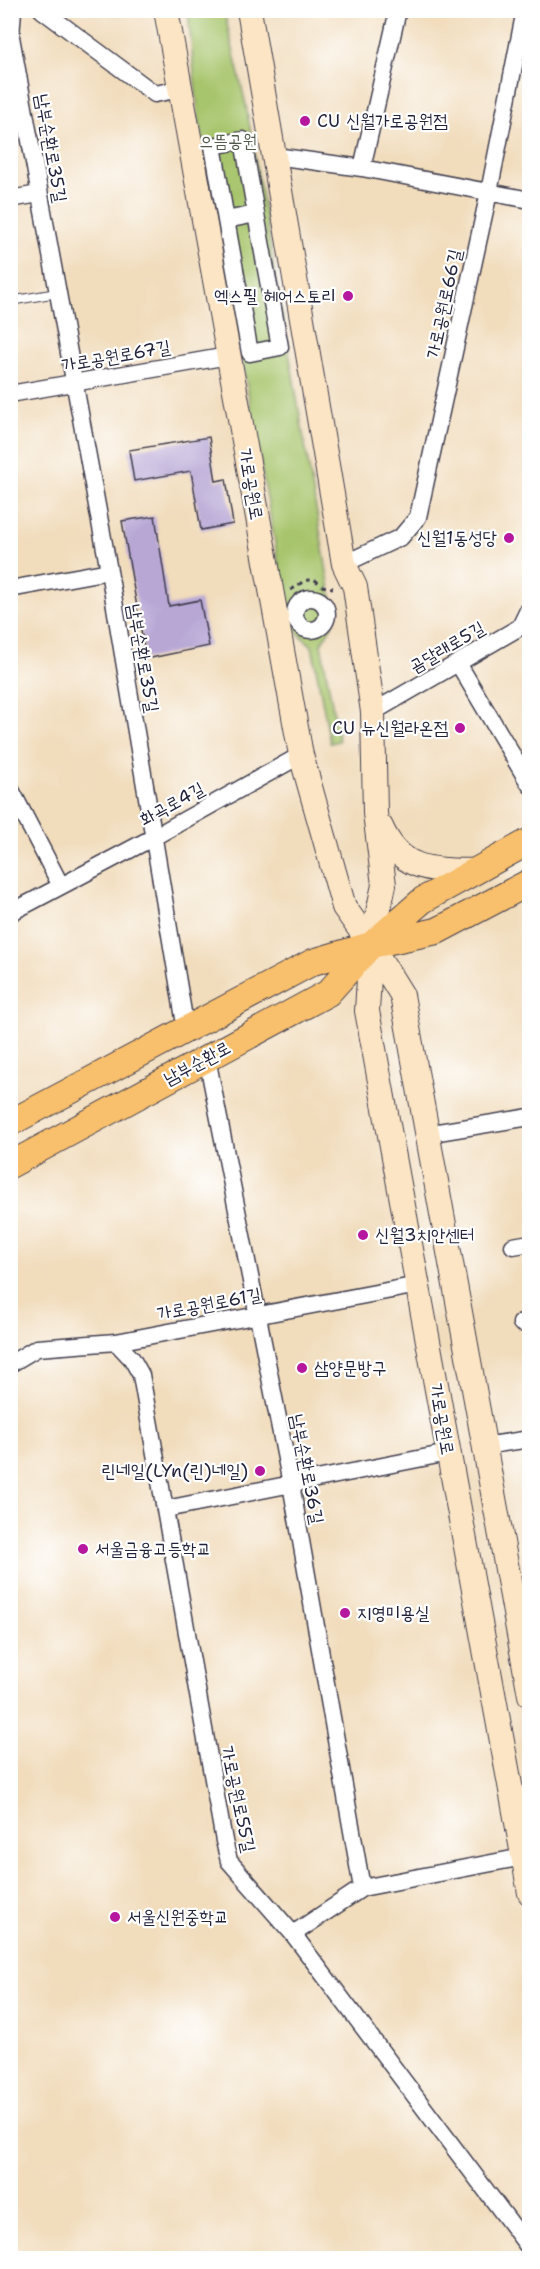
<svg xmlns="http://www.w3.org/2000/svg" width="540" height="2269" viewBox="0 0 540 2269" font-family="'Shantell Sans','Poor Story',sans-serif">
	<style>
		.green { fill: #a7c56c; stroke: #647454; stroke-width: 1.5 }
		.building { fill: #b8a7d5 }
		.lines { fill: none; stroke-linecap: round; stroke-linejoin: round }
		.lane-casing { stroke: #413e4e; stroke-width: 10 }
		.street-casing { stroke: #413e4e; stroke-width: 19 }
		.secondary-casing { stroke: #413e4e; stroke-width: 26 }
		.primary-casing { stroke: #413e4e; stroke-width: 28 }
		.path { stroke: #413e4e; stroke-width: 3; stroke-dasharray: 4.5 4.5; stroke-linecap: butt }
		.lane { stroke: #fff; stroke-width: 8 }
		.street { stroke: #fff; stroke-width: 16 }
		.secondary { stroke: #fce5c4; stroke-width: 24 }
		.primary { stroke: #f8bf6c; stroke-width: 26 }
		.poi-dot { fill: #b5179e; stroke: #fff; stroke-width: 2 }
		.labels { text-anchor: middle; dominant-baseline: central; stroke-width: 4.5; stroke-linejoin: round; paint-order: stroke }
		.poi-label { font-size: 18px; fill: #22223b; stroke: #fff; text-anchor: start }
		.park-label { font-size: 18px; fill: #515b4c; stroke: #fff }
		.street-label { font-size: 18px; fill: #22223b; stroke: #fff }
	</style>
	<rect width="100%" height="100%" fill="#fff"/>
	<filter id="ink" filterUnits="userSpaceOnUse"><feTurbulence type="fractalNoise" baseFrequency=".0167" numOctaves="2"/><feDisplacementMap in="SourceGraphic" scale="12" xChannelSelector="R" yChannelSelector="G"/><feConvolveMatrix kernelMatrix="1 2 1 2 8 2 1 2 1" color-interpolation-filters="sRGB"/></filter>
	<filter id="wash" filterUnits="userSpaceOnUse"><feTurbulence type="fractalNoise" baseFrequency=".008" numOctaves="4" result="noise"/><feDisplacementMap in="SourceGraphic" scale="24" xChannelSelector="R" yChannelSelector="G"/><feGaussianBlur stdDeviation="1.35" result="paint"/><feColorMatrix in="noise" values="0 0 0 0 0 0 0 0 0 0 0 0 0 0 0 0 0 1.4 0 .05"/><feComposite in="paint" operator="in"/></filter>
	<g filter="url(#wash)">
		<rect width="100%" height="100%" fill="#f1dcbb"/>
		<path class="green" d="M 188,11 L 224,11 L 246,105 L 334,612 L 332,625 L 321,644 L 339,741 L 330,743 L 312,646 L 294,630 L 289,621 L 198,114 Z"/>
		<g id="blocks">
			<path class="building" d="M 209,437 L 216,481 L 226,479 L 233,524 L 201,530 L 191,471 L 134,481 L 129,450 Z
				M 155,516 L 169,606 L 200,600 L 209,646 L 146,659 L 122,521 Z"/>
		</g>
	</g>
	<g filter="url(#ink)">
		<use href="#blocks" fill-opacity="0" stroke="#413e4e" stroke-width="1.5"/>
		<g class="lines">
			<defs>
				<path id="lane" d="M 10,301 L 57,293"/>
				<path id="street" d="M 13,10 L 11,37 L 109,571 L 186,1030
					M 42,10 L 155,94 L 180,89
					M 275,156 L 362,168 L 530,200
					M 362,168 L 398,10
					M 10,199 L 39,194
					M 256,214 L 280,347 L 250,353 L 226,220 Z
					M 226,220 L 213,146 L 243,140 L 256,214
					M 10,394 L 228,356
					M 344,564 L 401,537 L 418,517 L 489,192 L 525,10
					M 10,589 L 109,571
					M295 614a16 16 0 1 1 32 0a16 16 0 1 1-32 0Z
					M 458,663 L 530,785
					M 373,712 L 520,627 L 530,606
					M 10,788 L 61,886
					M 10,913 L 154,837 L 301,755
					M 207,1058 L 291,1484 L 362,1888
					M 426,1134 L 530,1117
					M 513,1246 L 530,1243
					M 521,1323 L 530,1321
					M 116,1342 L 132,1359 L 141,1375 L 224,1841 L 229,1861 L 293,1934 L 530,2249
					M 10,1364 L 37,1348 L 116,1342 L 418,1285
					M 484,1446 L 530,1439
					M 166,1509 L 448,1453
					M 293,1934 L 362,1888 L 523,1857"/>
				<path id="secondary" d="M 166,10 L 301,755 L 344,907 L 371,945 L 402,995 L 530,1695
					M 249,10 L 344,564 L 355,587 L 373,712 L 375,813 L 384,885 L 371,945 L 367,1011 L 530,1893
					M 381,827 C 401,872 432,870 476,871"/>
				<path id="primary" d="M 10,1123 L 313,962 L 371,945 L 437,931 L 530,882
					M 10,1165 L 328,993 L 371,945 L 423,900 L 530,841"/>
			</defs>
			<use href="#lane" class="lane-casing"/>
			<use href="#street" class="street-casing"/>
			<use href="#secondary" class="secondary-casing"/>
			<use href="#primary" class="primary-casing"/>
			<path class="path" d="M 291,590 L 304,581 L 314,579 L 322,586 L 333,588"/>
			<use href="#lane" class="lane"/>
			<use href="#street" class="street"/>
			<use href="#secondary" class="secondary"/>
			<use href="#primary" class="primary"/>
		</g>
	</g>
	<g class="poi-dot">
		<circle cx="305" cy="121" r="6"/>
		<circle cx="348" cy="296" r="6"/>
		<circle cx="509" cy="538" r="6"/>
		<circle cx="460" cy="728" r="6"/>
		<circle cx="363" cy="1235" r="6"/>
		<circle cx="302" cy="1368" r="6"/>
		<circle cx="260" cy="1471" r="6"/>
		<circle cx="83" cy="1549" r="6"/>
		<circle cx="345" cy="1613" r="6"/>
		<circle cx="115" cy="1917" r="6"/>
	</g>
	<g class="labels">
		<g class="poi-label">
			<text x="317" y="121">CU 신월가로공원점</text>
			<text x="336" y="296" text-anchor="end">엑스필 헤어스토리</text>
			<text x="497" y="538" text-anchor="end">신월1동성당</text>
			<text x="448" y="728" text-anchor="end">CU 뉴신월라온점</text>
			<text x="375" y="1235">신월3치안센터</text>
			<text x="314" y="1368">삼양문방구</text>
			<text x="248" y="1471" text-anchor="end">린네일(LYn(린)네일)</text>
			<text x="95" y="1549">서울금융고등학교</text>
			<text x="357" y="1613">지영미용실</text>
			<text x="127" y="1917">서울신원중학교</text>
		</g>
		<g class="park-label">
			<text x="228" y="141">으뜸공원</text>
		</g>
		<g class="street-label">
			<text transform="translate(51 148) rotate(80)">남부순환로35길</text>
			<text transform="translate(444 304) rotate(-78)">가로공원로66길</text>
			<text transform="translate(116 356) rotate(-10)">가로공원로67길</text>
			<text transform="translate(251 484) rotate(80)">가로공원로</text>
			<text transform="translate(447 647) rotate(-30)">곰달래로5길</text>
			<text transform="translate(143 658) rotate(80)">남부순환로35길</text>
			<text transform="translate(172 804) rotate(-29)">화곡로4길</text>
			<text transform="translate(197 1063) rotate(-28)">남부순환로</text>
			<text transform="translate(209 1304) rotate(-11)">가로공원로61길</text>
			<text transform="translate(442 1419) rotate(80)">가로공원로</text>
			<text transform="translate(307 1469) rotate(79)">남부순환로36길</text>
			<text transform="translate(238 1799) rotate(78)">가로공원로55길</text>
		</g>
	</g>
	<rect width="540" height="2269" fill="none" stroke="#fff" stroke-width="36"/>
</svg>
